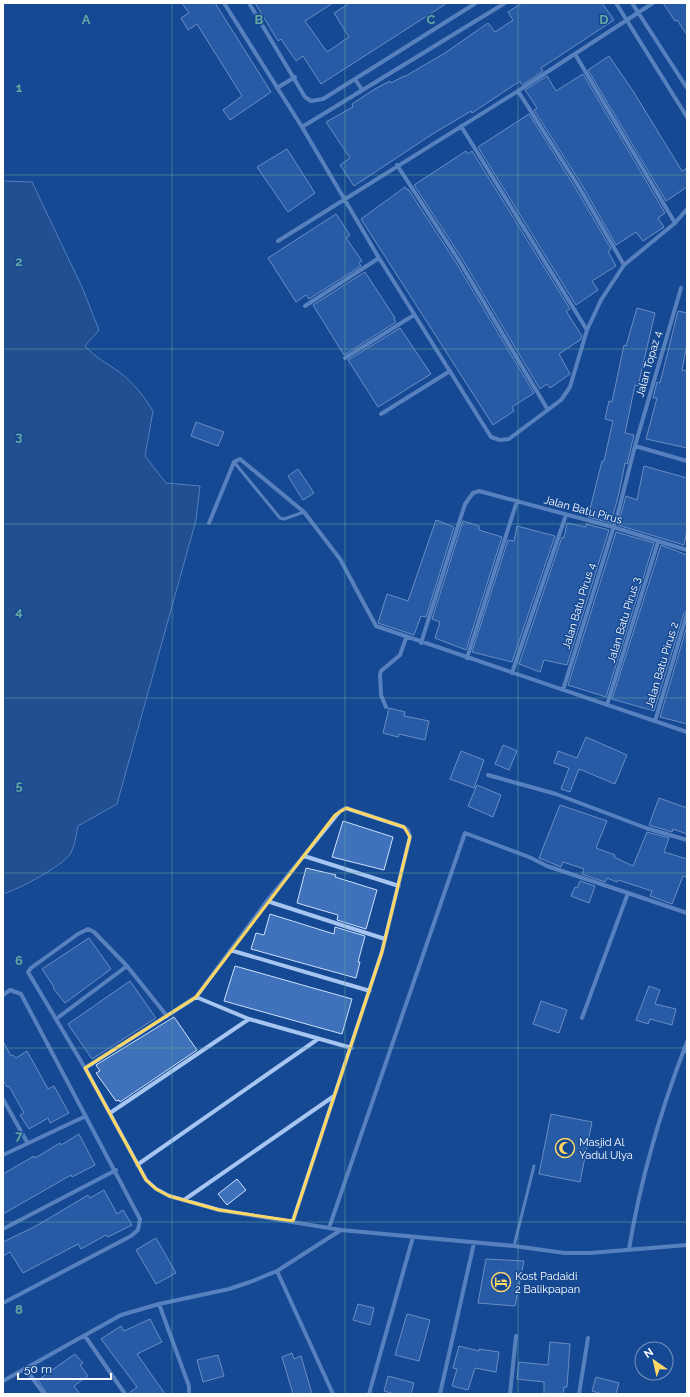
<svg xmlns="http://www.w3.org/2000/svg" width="690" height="1397" viewBox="0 0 690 1397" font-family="Raleway,sans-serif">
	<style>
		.water { fill: #32578e; stroke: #98c0f3 }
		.building { fill: #3f72bb; stroke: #cde0fc }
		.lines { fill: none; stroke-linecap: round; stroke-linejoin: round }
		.lane { stroke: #a6c5f1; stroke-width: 3 }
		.street { stroke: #a6c5f1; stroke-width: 4 }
		.marked { fill: none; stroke: #ffd765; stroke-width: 3; stroke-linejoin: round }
		.grid { fill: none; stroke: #63a6a1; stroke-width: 1; stroke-opacity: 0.55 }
		.labels { text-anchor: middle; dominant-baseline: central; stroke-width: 3; stroke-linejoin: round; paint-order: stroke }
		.street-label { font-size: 11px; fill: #fff; stroke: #164993 }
		.poi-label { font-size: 11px; fill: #fff; stroke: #164993; text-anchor: start }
		.grid-label { font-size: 13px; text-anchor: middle; font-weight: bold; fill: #63a6a1; stroke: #164993; stroke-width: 3; stroke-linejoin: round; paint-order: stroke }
	</style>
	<rect width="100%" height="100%" fill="#164993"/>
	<path class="water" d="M 3,181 L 32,182 L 82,287 L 99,330 L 85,346 C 95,357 106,363 118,371 C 133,382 143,395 153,411 L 145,456 L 166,483 L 200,486 L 196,520 L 117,804 L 78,826 C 76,835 75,846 70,854 C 63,866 17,890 3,894 Z"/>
	<path class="building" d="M 182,3 L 215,3 L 271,92 L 230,120 L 223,110 L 242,96 L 197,24 L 188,30 L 181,18 L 189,13 Z
		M 255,3 L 333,3 L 305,21 L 327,52 L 349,37 L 334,13 L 350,3 L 447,3 L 321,84 L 303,56 L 296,61 L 281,39 L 278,41 Z
		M 522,3 L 602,3 L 614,20 L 541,68 L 543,71 L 522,85 L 520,81 L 472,113 L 471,111 L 431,135 L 354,186 L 340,165 L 350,158 L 326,122 L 353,107 L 352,104 L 375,89 L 390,81 L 391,83 L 404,76 L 404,77 L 445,53 L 488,23 L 495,32 L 513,20 L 508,12 Z
		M 663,3 L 687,3 L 687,35 L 677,20 L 675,21 Z
		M 609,56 L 633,91 L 682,171 L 687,168 L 687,187 L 666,201 L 588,70 Z
		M 583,74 L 665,213 L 658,218 L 664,227 L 643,241 L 636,232 L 616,245 L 582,185 L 534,110 L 537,108 L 525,90 L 547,76 L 556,91 Z
		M 529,114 L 576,189 L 611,249 L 608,251 L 616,266 L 592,281 L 598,290 L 576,305 L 478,147 Z
		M 287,149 L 315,193 L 288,212 L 257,167 Z
		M 466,151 L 468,154 L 472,151 L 570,309 L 566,311 L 582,336 L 580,340 L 559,354 L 570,374 L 550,388 L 547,384 L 540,389 L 461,257 L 414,185 Z
		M 405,187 L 407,190 L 408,189 L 455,261 L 534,393 L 512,407 L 514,411 L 493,425 L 361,219 Z
		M 336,214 L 350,235 L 346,238 L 362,261 L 359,263 L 361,266 L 309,299 L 306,295 L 296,302 L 268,258 Z
		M 365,272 L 395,318 L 394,319 L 396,322 L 344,355 L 313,305 Z
		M 637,308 L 655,313 L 638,386 L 635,385 L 625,433 L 634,435 L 627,464 L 625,463 L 619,493 L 611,523 L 588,517 L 602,461 L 604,461 L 613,421 L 605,419 L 609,401 L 612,402 L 624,345 L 626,346 Z
		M 678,311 L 687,313 L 687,344 L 682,370 L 687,371 L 687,448 L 646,439 L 657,398 L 653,398 L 657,382 L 660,383 Z
		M 400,328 L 431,374 L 378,407 L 348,360 Z
		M 196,422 L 224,432 L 218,446 L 191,436 Z
		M 644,466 L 687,478 L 687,530 L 684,545 L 618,525 L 626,496 L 637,500 Z
		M 298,469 L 314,493 L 303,500 L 288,476 Z
		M 436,520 L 454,527 L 426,617 L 421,616 L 414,635 L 378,623 L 387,594 L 408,601 Z
		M 463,521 L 479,526 L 479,530 L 502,537 L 466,650 L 435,638 L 440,622 L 432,619 Z
		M 567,523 L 586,527 L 586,524 L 609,530 L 567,665 L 544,660 L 540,672 L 519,664 L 562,537 L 564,538 Z
		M 517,526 L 555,536 L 512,662 L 472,652 L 508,540 L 514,541 Z
		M 616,532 L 654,543 L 606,697 L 568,685 Z
		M 661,545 L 687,555 L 687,611 L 684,613 L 654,711 L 612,699 Z
		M 687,626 L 687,724 L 660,717 Z
		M 389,708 L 405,712 L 404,716 L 429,721 L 425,740 L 399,734 L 398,737 L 383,733 Z
		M 586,737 L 627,755 L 615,784 L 579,769 L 570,792 L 561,789 L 569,768 L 554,763 L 558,751 L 577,758 Z
		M 503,745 L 517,751 L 509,770 L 495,764 Z
		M 461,751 L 484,760 L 474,788 L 450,779 Z
		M 477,785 L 501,795 L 493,817 L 468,806 Z
		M 659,798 L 687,808 L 687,834 L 673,829 L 672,832 L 649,825 Z
		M 560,805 L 607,821 L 596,848 L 615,855 L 614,857 L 633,866 L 647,832 L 669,838 L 664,852 L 687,859 L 687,877 L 683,876 L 672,904 L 650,896 L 652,891 L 618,880 L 617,882 L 607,878 L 605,882 L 582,874 L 584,869 L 563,862 L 561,867 L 539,858 Z
		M 343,821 L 393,837 L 384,870 L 332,857 Z
		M 306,868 L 336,875 L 335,877 L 377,890 L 366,929 L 337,920 L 338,915 L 297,903 Z
		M 580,881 L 595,886 L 589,903 L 571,896 L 575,887 L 577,888 Z
		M 270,914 L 334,934 L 335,927 L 365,936 L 358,962 L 360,962 L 356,978 L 251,949 L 256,933 L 264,935 Z
		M 89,938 L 111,969 L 65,1003 L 53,988 L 54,987 L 42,969 Z
		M 235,966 L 352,999 L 342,1034 L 224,1001 Z
		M 130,981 L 156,1018 L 92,1059 L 68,1024 Z
		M 649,986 L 660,990 L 655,1004 L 676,1009 L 672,1025 L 650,1019 L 648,1024 L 636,1020 Z
		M 541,1001 L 567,1010 L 559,1033 L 533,1024 Z
		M 174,1017 L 197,1050 L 120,1102 L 119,1100 L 116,1101 L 96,1073 L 100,1071 L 96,1065 Z
		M 3,1041 L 11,1056 L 13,1055 L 16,1058 L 27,1051 L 48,1089 L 54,1086 L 69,1113 L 50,1123 L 48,1118 L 29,1129 L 20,1115 L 24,1113 L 9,1086 L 7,1087 L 3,1080 Z
		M 551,1114 L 592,1122 L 580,1182 L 539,1174 Z
		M 79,1134 L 95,1165 L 72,1177 L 71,1175 L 3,1214 L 3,1174 L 34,1156 L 35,1158 L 60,1143 L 61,1145 Z
		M 237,1179 L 246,1190 L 227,1205 L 218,1194 Z
		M 104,1190 L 117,1214 L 123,1210 L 132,1225 L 108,1237 L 106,1235 L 81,1249 L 78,1244 L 23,1273 L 10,1252 L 3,1256 L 3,1242 L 36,1226 L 88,1195 L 90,1198 Z
		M 156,1238 L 176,1273 L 156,1284 L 136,1250 Z
		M 486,1259 L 524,1261 L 515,1306 L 478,1303 Z
		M 358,1304 L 374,1308 L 370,1325 L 353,1320 Z
		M 407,1314 L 430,1320 L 419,1361 L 395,1355 Z
		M 150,1319 L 162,1342 L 137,1354 L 165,1394 L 128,1394 L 137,1387 L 101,1339 L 121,1326 L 124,1331 Z
		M 550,1342 L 570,1344 L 567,1387 L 564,1387 L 563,1394 L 544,1394 L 544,1382 L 517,1379 L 519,1362 L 548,1365 Z
		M 459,1346 L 479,1351 L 479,1349 L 499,1352 L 496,1372 L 475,1368 L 468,1390 L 452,1386 L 457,1369 L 453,1368 Z
		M 292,1353 L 294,1359 L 301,1356 L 312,1394 L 293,1394 L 282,1357 Z
		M 75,1354 L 83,1363 L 80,1365 L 88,1376 L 74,1386 L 80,1394 L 47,1394 L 38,1380 Z
		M 218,1355 L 224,1376 L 203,1382 L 197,1360 Z
		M 388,1376 L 414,1383 L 411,1394 L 394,1394 L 384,1391 Z
		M 596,1377 L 619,1383 L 616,1394 L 602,1394 L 592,1391 Z"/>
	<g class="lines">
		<path class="lane" d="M 234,462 L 280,518 L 284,519 L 304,512
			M 514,1246 L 534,1166"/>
		<path class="street" d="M 224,3 L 302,127 L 379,258 L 491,437 L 500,440 L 509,439 L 561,400 L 570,387 L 587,330 L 601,300 L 624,265 L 675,223 L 687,209
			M 249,3 L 305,97 L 311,101 L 323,99 L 476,3
			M 616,3 L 687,117
			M 632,3 L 687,88
			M 575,54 L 675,223
			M 355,79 L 362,90
			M 277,88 L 295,77
			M 518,91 L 579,187 L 624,265
			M 461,126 L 587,330
			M 302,127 L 505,3
			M 397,165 L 458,259 L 548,410
			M 278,241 L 518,91 L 653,3
			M 305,306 L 379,258
			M 345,358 L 414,315
			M 381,414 L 450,371
			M 635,446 L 687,461
			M 209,523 L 234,462 L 240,459 L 304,512 L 340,559 L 376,626 L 687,732
			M 421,643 L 465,504 L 473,493 L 479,491 L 613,527 L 687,550
			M 467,658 L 517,501
			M 512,673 L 566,515
			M 563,690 L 618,513 L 635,446 L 681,288
			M 607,705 L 658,542
			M 386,707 L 381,695 L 380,675 L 381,671 L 400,655 L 406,638
			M 655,721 L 687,614
			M 488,775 L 556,794 L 646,828 L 687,840
			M 304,856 L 399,886
			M 267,901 L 385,939
			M 230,950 L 370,991
			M 3,995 L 10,990 L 21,994 L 140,1219 L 138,1230 L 131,1236 L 3,1303
			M 196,997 L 267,901 L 340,811 L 346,808 L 404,827 L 408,830 L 410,837 L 382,952 L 293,1221
			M 167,1016 L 127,966 L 94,932 L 88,929 L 78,934 L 31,968 L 28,972 L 85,1068 L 146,1180 L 156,1189 L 169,1196 L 219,1210 L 341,1230 L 514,1246 L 565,1253 L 590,1253 L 687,1245
			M 582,1018 L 628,893 L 687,913
			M 56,1019 L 127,966
			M 687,1042 L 685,1047 L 687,1052
			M 85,1068 L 196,997 L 249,1019 L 352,1048
			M 3,1099 L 27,1142
			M 110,1113 L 249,1019
			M 3,1155 L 86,1116
			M 137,1165 L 318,1039
			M 184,1200 L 334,1096
			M 329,1228 L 465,833 L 529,857 L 547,866 L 628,893
			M 3,1229 L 116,1170
			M 629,1249 C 641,1177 659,1115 685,1047
			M 277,1271 L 333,1394
			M 159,1304 L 189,1386 L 189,1394
			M 85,1336 L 125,1394
			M 25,1368 L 44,1394
			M 3,1381 L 121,1315 L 159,1304 L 229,1289 L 250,1282 L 277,1271 L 341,1230
			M 369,1394 L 413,1237
			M 440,1394 L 474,1243
			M 510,1394 L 516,1336
			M 579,1394 L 588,1338"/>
	</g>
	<path d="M0 0H690V1397H0ZM 346,808 L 404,827 L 410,837 L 382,952 L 293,1221 L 219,1210 L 169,1196 L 156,1189 L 146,1180 L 85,1068 L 196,997 L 335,815 Z" fill="#164993" fill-opacity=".55" fill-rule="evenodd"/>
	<path class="marked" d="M 346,808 L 404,827 L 410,837 L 382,952 L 293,1221 L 219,1210 L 169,1196 L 156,1189 L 146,1180 L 85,1068 L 196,997 L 335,815 Z"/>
	<path class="grid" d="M 172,3 L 172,1394M 345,3 L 345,1394M 518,3 L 518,1394M 3,175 L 687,175M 3,349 L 687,349M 3,524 L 687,524M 3,698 L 687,698M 3,873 L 687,873M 3,1048 L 687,1048M 3,1222 L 687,1222"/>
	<defs>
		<symbol id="mosque-ring" viewBox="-11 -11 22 22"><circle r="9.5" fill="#164993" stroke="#ffd765" stroke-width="1.5"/><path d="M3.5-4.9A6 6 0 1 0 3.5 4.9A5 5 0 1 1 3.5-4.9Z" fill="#ffd765"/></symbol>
		<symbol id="hotel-ring" viewBox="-11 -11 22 22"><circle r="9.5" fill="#164993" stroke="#ffd765" stroke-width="1.5"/><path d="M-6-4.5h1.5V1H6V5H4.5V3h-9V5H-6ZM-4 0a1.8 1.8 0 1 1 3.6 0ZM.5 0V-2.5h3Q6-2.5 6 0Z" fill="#ffd765"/></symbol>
	</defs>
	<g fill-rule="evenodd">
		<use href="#mosque-ring" x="554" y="1137" width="22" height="22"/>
		<use href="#hotel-ring" x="490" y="1271" width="22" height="22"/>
	</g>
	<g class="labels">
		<g class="street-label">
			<text transform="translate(649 364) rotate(-74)">Jalan Topaz 4</text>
			<text transform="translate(583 510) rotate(15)">Jalan Batu Pirus</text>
			<text transform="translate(579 606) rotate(-73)">Jalan Batu Pirus 4</text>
			<text transform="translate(624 620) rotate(-73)">Jalan Batu Pirus 3</text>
			<text transform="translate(662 665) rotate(-73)">Jalan Batu Pirus 2</text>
		</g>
		<g class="poi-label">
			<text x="579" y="1142">Masjid Al<tspan x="579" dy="13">Yadul Ulya</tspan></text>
			<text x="515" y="1276">Kost Padaidi<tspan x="515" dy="13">2 Balikpapan</tspan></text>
		</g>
	</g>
	<g class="grid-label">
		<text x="86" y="24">A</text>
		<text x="259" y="24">B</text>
		<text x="431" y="24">C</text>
		<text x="604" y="24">D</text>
		<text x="19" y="92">1</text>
		<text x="19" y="266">2</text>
		<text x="19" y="441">3</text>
		<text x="19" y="616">4</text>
		<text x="19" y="790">5</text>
		<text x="19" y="965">6</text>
		<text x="19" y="1140">7</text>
		<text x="19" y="1314">8</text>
	</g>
	<rect width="690" height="1397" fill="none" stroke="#ffffff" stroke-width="8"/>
	<g transform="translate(654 1361) rotate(326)"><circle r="19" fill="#164993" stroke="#7392be"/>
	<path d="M0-3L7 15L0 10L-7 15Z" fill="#ffd765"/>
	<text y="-6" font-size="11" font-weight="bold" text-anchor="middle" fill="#ffffff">N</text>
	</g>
	<path d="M18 1373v6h93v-6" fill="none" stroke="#ffffff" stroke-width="2"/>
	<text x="24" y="1373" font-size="12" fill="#ffffff" stroke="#164993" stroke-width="3" paint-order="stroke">50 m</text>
</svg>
